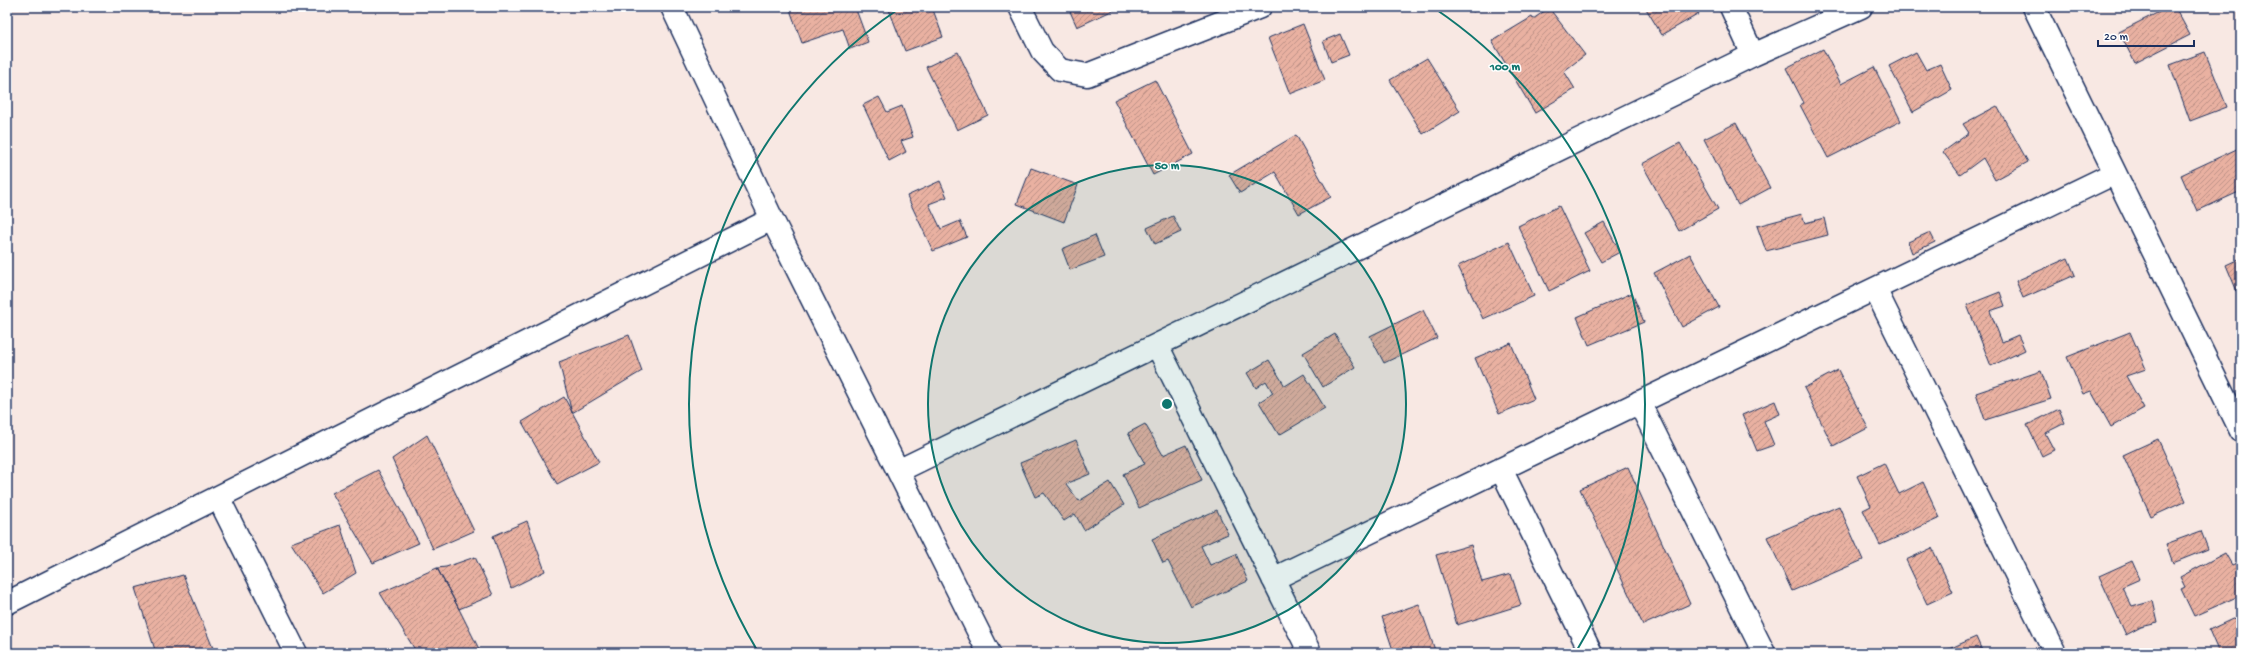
<svg xmlns="http://www.w3.org/2000/svg" width="2248" height="660" viewBox="0 0 2248 660" font-family="'Gochi Hand',sans-serif">
	<style>
		.building { fill: url(#building-hatch); stroke: #1b2f5e }
		.lines { fill: none; stroke-linecap: round; stroke-linejoin: round }
		.minor-casing { stroke: #1b2f5e; stroke-width: 25 }
		.minor { stroke: #fff; stroke-width: 22 }
		.ring { fill: none; stroke: #0f766e; stroke-width: 2 }
		.centre { fill: #0f766e; stroke: #fff; stroke-width: 2 }
		.ring-label { font-size: 12px; text-anchor: middle; font-weight: bold; fill: #0f766e; stroke: #fff; stroke-width: 3; stroke-linejoin: round; paint-order: stroke }
	</style>
	<defs>
		<pattern id="building-hatch" width="6" height="6" patternUnits="userSpaceOnUse"><rect width="6" height="6" fill="#e9b1a1"/><path d="M-1 1l2-2M0 6l6-6M5 7l2-2" fill="none" stroke="#bc9086"/></pattern>
	</defs>
	<rect width="100%" height="100%" fill="#f8e8e3"/>
	<filter id="ink" filterUnits="userSpaceOnUse"><feTurbulence type="fractalNoise" baseFrequency=".025" numOctaves="2"/><feDisplacementMap in="SourceGraphic" scale="8" xChannelSelector="R" yChannelSelector="G"/><feConvolveMatrix kernelMatrix="1 2 1 2 8 2 1 2 1" color-interpolation-filters="sRGB"/></filter>
	<g filter="url(#ink)">
		<path class="building" d="M 789,7 L 855,7 L 868,42 L 850,49 L 843,29 L 802,43 Z
			M 888,7 L 932,7 L 943,37 L 905,51 Z
			M 1068,7 L 1120,7 L 1077,27 Z
			M 1470,7 L 1481,7 L 1473,12 Z
			M 1645,7 L 1695,7 L 1699,14 L 1662,35 Z
			M 2169,7 L 2175,7 L 2190,35 L 2135,63 L 2119,32 Z
			M 1549,8 L 1585,55 L 1564,71 L 1575,89 L 1535,113 L 1492,41 L 1532,17 L 1533,19 Z
			M 1303,24 L 1325,80 L 1290,94 L 1268,38 Z
			M 1340,34 L 1349,55 L 1331,62 L 1323,41 Z
			M 1823,49 L 1841,84 L 1874,67 L 1901,121 L 1828,158 L 1800,105 L 1804,103 L 1786,68 Z
			M 958,52 L 988,115 L 957,130 L 926,67 Z
			M 1916,52 L 1926,70 L 1940,64 L 1952,90 L 1913,112 L 1889,66 Z
			M 2205,52 L 2227,107 L 2190,121 L 2170,65 Z
			M 1427,58 L 1460,111 L 1423,134 L 1390,80 Z
			M 1155,80 L 1193,154 L 1153,175 L 1114,100 Z
			M 879,97 L 887,112 L 902,106 L 913,137 L 901,141 L 906,152 L 889,161 L 863,105 Z
			M 1997,106 L 2028,162 L 1995,180 L 1983,158 L 1960,175 L 1943,152 L 1969,133 L 1963,124 Z
			M 1736,123 L 1770,188 L 1738,205 L 1704,139 Z
			M 1296,135 L 1331,197 L 1299,214 L 1275,172 L 1240,193 L 1229,175 Z
			M 1680,143 L 1718,209 L 1679,231 L 1642,164 Z
			M 2241,147 L 2241,191 L 2197,211 L 2181,175 Z
			M 1031,168 L 1078,185 L 1064,222 L 1017,204 Z
			M 940,181 L 947,197 L 929,204 L 941,229 L 960,221 L 967,237 L 933,251 L 907,196 Z
			M 1559,206 L 1590,271 L 1549,291 L 1518,226 Z
			M 1802,214 L 1805,223 L 1824,218 L 1828,235 L 1766,251 L 1757,226 Z
			M 1173,216 L 1181,232 L 1155,244 L 1147,228 Z
			M 1604,222 L 1620,252 L 1601,262 L 1584,233 Z
			M 1930,232 L 1935,242 L 1912,253 L 1908,242 Z
			M 1095,235 L 1104,257 L 1070,270 L 1062,249 Z
			M 1509,242 L 1534,296 L 1483,319 L 1458,266 Z
			M 1690,254 L 1719,307 L 1682,327 L 1654,273 Z
			M 2068,258 L 2075,275 L 2023,298 L 2016,281 Z
			M 2241,258 L 2241,301 L 2226,265 Z
			M 2000,292 L 2005,306 L 1990,311 L 2002,342 L 2018,335 L 2025,350 L 1991,366 L 1967,305 Z
			M 1632,293 L 1644,322 L 1589,345 L 1577,317 Z
			M 1423,310 L 1437,338 L 1384,363 L 1370,336 Z
			M 2130,332 L 2146,369 L 2126,376 L 2144,408 L 2111,427 L 2091,391 L 2083,394 L 2067,357 Z
			M 1335,334 L 1355,367 L 1323,387 L 1303,353 Z
			M 629,335 L 642,371 L 572,413 L 559,362 Z
			M 1511,343 L 1534,399 L 1499,414 L 1475,358 Z
			M 1269,360 L 1285,386 L 1304,374 L 1325,408 L 1279,435 L 1259,402 L 1273,393 L 1266,381 L 1256,388 L 1247,373 Z
			M 1838,370 L 1868,428 L 1833,446 L 1804,388 Z
			M 2041,371 L 2051,399 L 1985,420 L 1976,393 Z
			M 564,397 L 599,462 L 557,484 L 522,422 Z
			M 1775,401 L 1780,414 L 1764,421 L 1774,445 L 1757,451 L 1742,415 Z
			M 2059,409 L 2065,423 L 2045,433 L 2054,450 L 2042,456 L 2027,425 Z
			M 1145,424 L 1163,455 L 1186,445 L 1202,480 L 1139,508 L 1123,474 L 1145,464 L 1128,433 Z
			M 427,435 L 474,531 L 433,549 L 392,459 Z
			M 2158,439 L 2186,501 L 2151,517 L 2123,455 Z
			M 1076,440 L 1090,474 L 1066,484 L 1079,501 L 1110,482 L 1124,505 L 1084,530 L 1075,514 L 1064,521 L 1044,493 L 1035,497 L 1020,463 Z
			M 1884,463 L 1899,494 L 1923,482 L 1940,518 L 1880,545 L 1863,510 L 1871,506 L 1857,476 Z
			M 1628,467 L 1690,604 L 1643,625 L 1580,489 Z
			M 378,470 L 419,543 L 373,563 L 332,493 Z
			M 1839,506 L 1863,560 L 1792,591 L 1767,537 Z
			M 1217,510 L 1228,534 L 1201,546 L 1210,565 L 1236,554 L 1248,581 L 1191,607 L 1168,561 L 1163,563 L 1152,539 Z
			M 527,521 L 545,571 L 511,588 L 493,536 Z
			M 340,525 L 356,573 L 323,593 L 291,543 Z
			M 2201,531 L 2208,549 L 2173,563 L 2166,544 Z
			M 1471,545 L 1482,582 L 1511,574 L 1521,605 L 1457,625 L 1436,555 Z
			M 1932,548 L 1953,592 L 1927,604 L 1906,560 Z
			M 2225,553 L 2232,565 L 2241,561 L 2241,595 L 2194,616 L 2181,589 L 2185,587 L 2180,577 Z
			M 475,557 L 493,595 L 459,609 L 437,568 L 446,567 Z
			M 2132,561 L 2140,579 L 2122,587 L 2132,607 L 2153,601 L 2158,623 L 2141,627 L 2126,635 L 2099,576 Z
			M 437,568 L 459,609 L 481,653 L 417,653 L 380,593 Z
			M 183,575 L 215,653 L 156,653 L 135,588 Z
			M 1419,604 L 1436,653 L 1394,653 L 1382,617 Z
			M 2241,615 L 2241,653 L 2219,653 L 2209,630 Z
			M 1976,637 L 1983,653 L 1942,653 L 1942,652 Z
			M 1547,648 L 1549,653 L 1536,653 Z"/>
		<g class="lines">
			<defs>
				<path id="minor" d="M 672,7 L 772,219 L 989,653
					M 1020,7 L 1042,51 L 1060,70 L 1087,75 L 1260,7
					M 1731,7 L 1753,55
					M 2034,7 L 2241,431
					M 1875,289 L 2055,653
					M 1157,345 L 1310,653
					M 1639,402 L 1764,653
					M 1501,469 L 1591,653
					M 898,471 L 1753,55 L 1861,7
					M 218,497 L 296,653
					M 1273,579 L 2115,173
					M 7,603 L 772,219"/>
			</defs>
			<use href="#minor" class="minor-casing"/>
			<use href="#minor" class="minor"/>
		</g>
	</g>
	<circle cx="1167" cy="404" r="239" fill="#0f766e" fill-opacity=".12"/>
	<g class="ring">
		<circle cx="1167" cy="404" r="239"/>
		<path d="M757 650A478 478 0 0 1 900 8M1434 8A478 478 0 0 1 1577 650"/>
	</g>
	<circle cx="1167" cy="404" r="6" class="centre"/>
	<g class="ring-label">
		<text x="1505" y="70">100 m</text>
		<text x="1167" y="169">50 m</text>
	</g>
	<rect width="2248" height="660" fill="none" stroke="#fff" stroke-width="24"/>
	<rect x="12" y="12" width="2224" height="636" fill="none" stroke="#1b2f5e" stroke-width="1.5" filter="url(#ink)"/>
	<path d="M2098 40v6h96v-6" fill="none" stroke="#1b2f5e" stroke-width="2"/>
	<text x="2104" y="40" font-size="12" fill="#1b2f5e" stroke="#ffffff" stroke-width="3" paint-order="stroke">20 m</text>
</svg>
